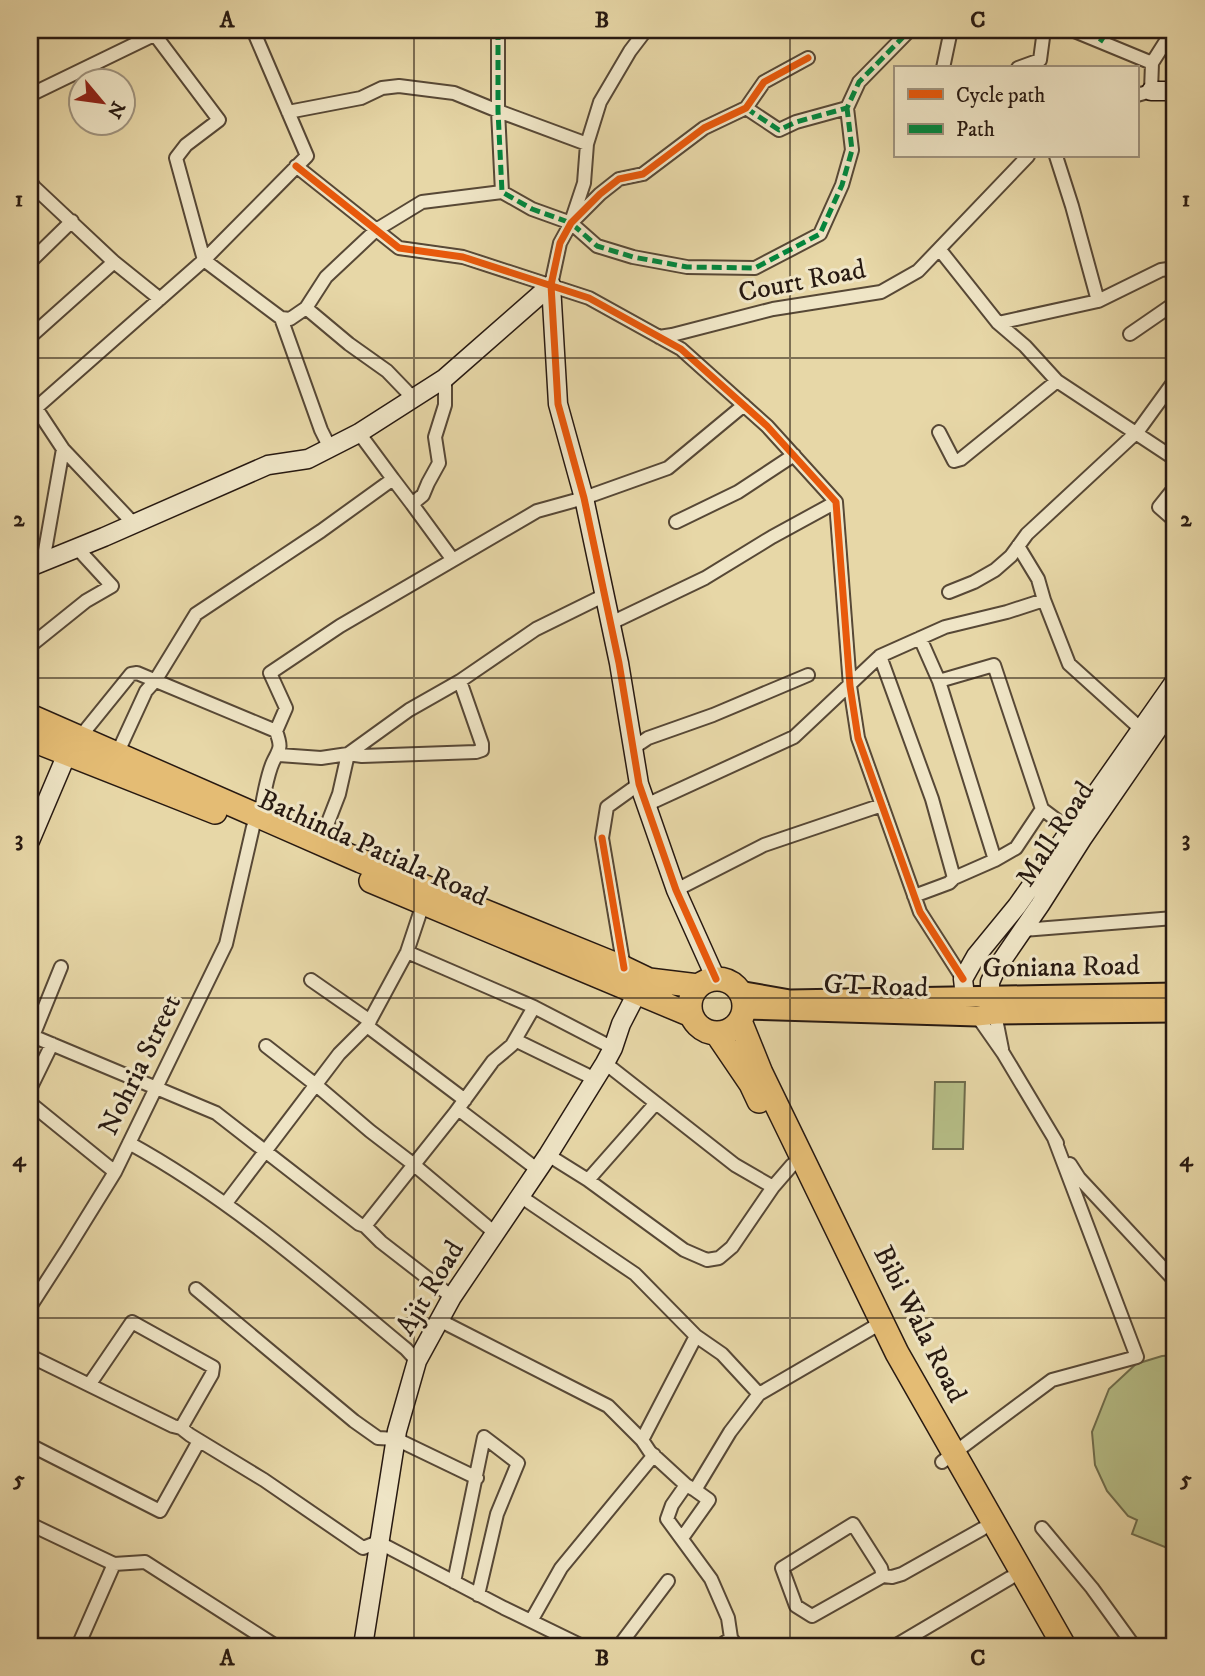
<svg xmlns="http://www.w3.org/2000/svg" width="1205" height="1676" viewBox="0 0 1205 1676" font-family="'IM FELL DW Pica',serif">
	<style>
		.green { fill: #b6be87; stroke: #6e6c4c; stroke-width: 2 }
		.lines { fill: none; stroke-linecap: round; stroke-linejoin: round }
		.street-casing { stroke: #574836; stroke-width: 16 }
		.secondary-casing { stroke: #271911; stroke-width: 21 }
		.primary-casing { stroke: #271911; stroke-width: 23 }
		.highway-casing { stroke: #271911; stroke-width: 26 }
		.street { stroke: #efe5c6; stroke-width: 12 }
		.secondary { stroke: #efe5c6; stroke-width: 18 }
		.primary { stroke: #e4bc74; stroke-width: 19 }
		.highway { stroke: #e4bc74; stroke-width: 23 }
		.quiet { stroke: #00873e; stroke-width: 5; stroke-dasharray: 10 5; stroke-linecap: butt }
		.cycleway-casing { stroke: #efe5c6; stroke-width: 11 }
		.cycleway { stroke: #e8590c; stroke-width: 7 }
		.grid { fill: none; stroke: #271911; stroke-width: 2; stroke-opacity: 0.55 }
		.labels { text-anchor: middle; dominant-baseline: central; stroke-width: 6; stroke-linejoin: round; paint-order: stroke }
		.street-label { font-size: 28px; fill: #271911; stroke: #efe5c6 }
		.neatline { fill: none; stroke: #271911; stroke-width: 2.5 }
		.grid-label { font-size: 23px; text-anchor: middle; font-weight: bold; fill: #271911 }
	</style>
	<rect width="100%" height="100%" fill="#e7d7a7"/>
	<filter id="stains"><feTurbulence type="fractalNoise" baseFrequency=".00286" numOctaves="4"/><feColorMatrix values="0 0 0 0 .2 0 0 0 0 .09 0 0 0 0 .02 0 0 0 .5 -.17"/></filter>
	<radialGradient id="worn" r=".72"><stop offset=".6" stop-color="#630" stop-opacity="0"/><stop offset="1" stop-color="#630" stop-opacity=".3"/></radialGradient>
	<path class="green" d="M 935,1082 L 965,1082 L 963,1149 L 933,1149 Z
		M 1175,1355 L 1175,1551 L 1132,1534 L 1137,1520 L 1128,1516 L 1107,1491 L 1095,1465 L 1092,1432 L 1109,1389 L 1136,1364 L 1162,1356 Z"/>
	<g class="lines">
		<defs>
			<path id="street" d="M 498,30 L 498,111 L 502,192 L 532,209 L 571,223 L 597,246 L 633,257 L 687,267 L 755,268 L 820,234 L 842,185 L 852,150 L 847,108
				M 1072,30 L 1152,63
				M 155,35 L 219,120 L 186,145 L 176,158 L 204,260 L 281,318 L 290,319 L 306,308 L 326,277 L 376,230 L 422,202 L 502,192
				M 943,68 L 951,30
				M 1018,68 L 1040,60 L 1044,30
				M 30,95 L 164,30
				M 1137,95 L 1151,91 L 1152,63 L 1173,30
				M 746,108 L 779,130 L 796,122 L 847,108 L 859,82 L 910,30
				M 288,112 L 361,98 L 382,88 L 399,86 L 454,93 L 498,111 L 587,144
				M 1056,156 L 1072,206 L 1098,301
				M 296,166 L 399,248 L 463,257 L 589,298 L 681,349 L 767,426 L 836,502 L 850,686 L 858,738 L 920,912 L 963,979
				M 30,181 L 34,187 L 114,262 L 160,299
				M 572,219 L 584,183 L 587,144 L 600,102 L 630,51 L 646,30
				M 940,250 L 998,323 L 1025,346 L 1057,381 L 1175,459
				M 30,262 L 72,221
				M 551,285 L 560,243 L 571,223 L 600,194 L 619,179 L 643,174 L 704,128 L 746,108 L 764,82 L 808,58
				M 306,308 L 349,344 L 387,371 L 414,399
				M 281,318 L 321,430 L 330,448
				M 998,323 L 1098,301 L 1161,270 L 1175,268
				M 1130,334 L 1175,303
				M 30,337 L 114,262
				M 659,337 L 672,335 L 773,309 L 881,292 L 918,271 L 1028,156
				M 30,399 L 63,449 L 43,562
				M 36,408 L 204,260 L 307,156 L 253,30
				M 939,432 L 954,461 L 961,459 L 1057,381
				M 359,433 L 393,479
				M 63,449 L 134,524
				M 1175,487 L 1159,507 L 1175,521
				M 412,504 L 453,560
				M 676,522 L 738,492 L 794,455
				M 1018,546 L 1038,579 L 1044,600
				M 949,592 L 974,582 L 995,570 L 1011,556 L 1027,534 L 1138,431 L 1175,380
				M 611,623 L 705,578 L 772,537 L 836,502
				M 920,638 L 939,681 L 995,860
				M 30,646 L 86,601 L 112,586 L 77,548
				M 880,656 L 932,799 L 954,878
				M 939,681 L 994,665 L 1042,809 L 1070,830
				M 80,737 L 131,674 L 137,673 L 276,731
				M 633,748 L 648,738 L 713,715 L 808,675
				M 117,754 L 146,691 L 155,681 L 196,614 L 321,531 L 393,479 L 412,504 L 423,495 L 428,483 L 439,463 L 435,437 L 445,405 L 445,378
				M 279,755 L 321,758 L 348,754 L 362,756 L 476,752 L 482,750 L 482,744 L 460,681
				M 646,805 L 794,737 L 880,656 L 945,627 L 1007,612 L 1044,600 L 1069,664 L 1142,730
				M 261,817 C 261,805 268,773 273,762 C 280,748 282,748 276,731 L 286,708 L 270,673 L 340,626 L 537,511 L 584,498 L 668,468 L 744,405
				M 320,843 L 339,794 L 348,754 L 409,710 L 460,681 L 536,629 L 605,595
				M 676,890 L 764,845 L 882,805
				M 914,896 L 949,883 L 954,878 L 995,860 L 1016,848 L 1042,809
				M 1023,930 L 1174,918 L 1175,917
				M 407,952 L 534,1007 L 613,1048
				M 624,968 L 602,838 L 607,807 L 639,784
				M 311,980 L 370,1021
				M 994,1009 L 1002,1049
				M 975,1013 L 1003,1053 L 1057,1143
				M 367,1026 L 465,1100
				M 30,1035 L 216,1113 L 359,1224 L 365,1226 L 381,1242 L 452,1297
				M 33,1036 L 61,967
				M 515,1040 L 595,1079
				M 266,1046 L 316,1085 L 370,1131 L 413,1164 L 495,1233
				M 30,1089 L 52,1044
				M 30,1103 L 115,1172
				M 458,1109 L 538,1170
				M 129,1143 C 231,1199 317,1275 406,1349 L 417,1361
				M 548,1155 L 588,1180 L 684,1250 L 707,1260 L 719,1258 L 732,1247 L 773,1187 L 735,1165 L 605,1063
				M 1070,1164 L 1079,1178 L 1175,1281
				M 588,1180 L 655,1104
				M 773,1187 L 792,1165
				M 520,1196 L 635,1274 L 696,1336 L 722,1354 L 759,1394
				M 226,1203 L 339,1054 L 367,1026 L 407,952 L 423,904
				M 365,1226 L 455,1113 L 493,1061 L 512,1045 L 534,1007
				M 196,1289 L 354,1421 L 378,1438 L 396,1439 L 477,1478
				M 30,1307 L 68,1248 L 115,1172 L 226,944 L 253,827
				M 439,1320 L 608,1406 L 642,1440 L 650,1452 L 686,1485 L 695,1490 L 730,1432 L 759,1394 L 874,1327
				M 30,1356 L 173,1426 L 181,1428 L 190,1435 L 264,1480 L 363,1548 L 378,1542 L 504,1608 L 582,1646
				M 89,1385 L 132,1322 L 213,1367 L 212,1374 L 181,1428
				M 642,1440 L 696,1336
				M 30,1445 L 160,1511 L 199,1441
				M 942,1462 L 1052,1380 L 1137,1357 L 1054,1138
				M 686,1485 L 672,1505 L 667,1519 L 711,1579 L 728,1618 L 731,1638
				M 30,1524 L 114,1564 L 145,1562 L 276,1646
				M 1042,1528 L 1092,1588 L 1134,1646
				M 682,1538 L 709,1500 L 695,1490
				M 883,1576 L 812,1616 L 796,1606 L 782,1568 L 853,1524 L 881,1568 L 883,1576 L 892,1577 L 902,1574 L 982,1529
				M 454,1582 L 484,1437 L 518,1463 L 497,1514 L 478,1595
				M 531,1621 L 561,1568 L 654,1455
				M 78,1646 L 114,1564
				M 619,1646 L 668,1581
				M 720,1646 L 731,1638 L 737,1646
				M 895,1646 L 1010,1578"/>
			<path id="secondary" d="M 1151,91 L 1175,91
				M 551,285 L 558,404 L 584,498 L 619,663 L 639,784 L 676,890 L 716,979
				M 30,567 L 104,537 L 268,465 L 308,459 L 359,433 L 445,378 L 551,285
				M 30,841 L 72,742
				M 965,996 L 963,979 L 976,956 L 1017,906 L 1175,681
				M 990,997 L 990,982 L 996,969 L 1040,905 L 1082,839 L 1175,704
				M 363,1646 L 397,1431 L 417,1361 L 452,1297 L 548,1155 L 605,1063 L 613,1048 L 621,1024 L 637,993"/>
			<path id="primary" d="M 739,991 L 790,1000 L 1175,993
				M 744,1009 L 977,1016 L 996,1014 L 1175,1012"/>
			<path id="highway" d="M 30,716 L 361,861 L 624,968 L 649,980 L 698,986
				M 30,739 L 215,812
				M 371,881 L 691,1015
				M690 1006a27 27 0 1 1 54 0a27 27 0 1 1-54 0Z
				M 740,1021 L 761,1073 L 897,1353 L 1064,1646
				M 717,1034 L 751,1084 L 759,1101"/>
		</defs>
		<use href="#street" class="street-casing"/>
		<use href="#secondary" class="secondary-casing"/>
		<use href="#primary" class="primary-casing"/>
		<use href="#highway" class="highway-casing"/>
		<use href="#street" class="street"/>
		<use href="#secondary" class="secondary"/>
		<use href="#primary" class="primary"/>
		<use href="#highway" class="highway"/>
		<path class="quiet" d="M 498,30 L 498,111 L 502,192 L 532,209 L 571,223 L 597,246 L 633,257 L 687,267 L 755,268 L 820,234 L 842,185 L 852,150 L 847,108
			M 1100,42 L 1108,30
			M 746,108 L 779,130 L 796,122 L 847,108 L 859,82 L 910,30"/>
		<defs>
			<path id="cycleway" d="M 296,166 L 399,248 L 463,257 L 589,298 L 681,349 L 767,426 L 836,502 L 850,686 L 858,738 L 920,912 L 963,979
				M 602,838 L 624,968
				M 716,979 L 676,890 L 639,784 L 619,663 L 584,498 L 558,404 L 551,285 L 560,243 L 571,223 L 600,194 L 619,179 L 643,174 L 704,128 L 746,108 L 764,82 L 808,58"/>
		</defs>
		<use href="#cycleway" class="cycleway-casing"/>
		<use href="#cycleway" class="cycleway"/>
	</g>
	<path class="grid" d="M 414,30 L 414,1646M 790,30 L 790,1646M 30,358 L 1175,358M 30,678 L 1175,678M 30,998 L 1175,998M 30,1318 L 1175,1318"/>
	<g class="labels">
		<g class="street-label">
			<text transform="translate(802 281) rotate(-11)">Court Road</text>
			<text transform="translate(1055 834) rotate(-57)">Mall Road</text>
			<text transform="translate(373 848) rotate(24)">Bathinda Patiala Road</text>
			<text transform="translate(1061 967) rotate(-1)">Goniana Road</text>
			<text transform="translate(876 986) rotate(2)">GT Road</text>
			<text transform="translate(140 1065) rotate(-64)">Nohria Street</text>
			<text transform="translate(430 1288) rotate(-59)">Ajit Road</text>
			<text transform="translate(920 1324) rotate(63)">Bibi Wala Road</text>
		</g>
	</g>
	<rect width="1205" height="1676" fill="none" stroke="#e7d7a7" stroke-width="77"/>
	<rect x="894" y="66" width="245" height="91" fill="#efe5c6" stroke="#9f937e" stroke-width="2"/>
	<rect x="908" y="89" width="35" height="10" fill="#e8590c" stroke="#9f937e" stroke-width="2"/>
	<text x="956" y="102" font-size="21" fill="#271911">Cycle path</text>
	<rect x="908" y="124" width="35" height="10" fill="#00873e" stroke="#9f937e" stroke-width="2"/>
	<text x="956" y="136" font-size="21" fill="#271911">Path</text>
	<g transform="translate(102 102) rotate(119)"><circle r="33" fill="#efe5c6" stroke="#9f937e" stroke-width="2"/>
	<path d="M0-5L12 26L0 18L-12 26Z" fill="#8f2418"/>
	<text y="-10" font-size="19" font-weight="bold" text-anchor="middle" fill="#271911">N</text>
	</g>
	<rect x="38" y="38" width="1128" height="1600" class="neatline"/>
	<g class="grid-label">
		<text x="227" y="27">A</text>
		<text x="602" y="27">B</text>
		<text x="978" y="27">C</text>
		<text x="19" y="206">1</text>
		<text x="1186" y="206">1</text>
		<text x="19" y="526">2</text>
		<text x="1186" y="526">2</text>
		<text x="19" y="846">3</text>
		<text x="1186" y="846">3</text>
		<text x="19" y="1166">4</text>
		<text x="1186" y="1166">4</text>
		<text x="19" y="1486">5</text>
		<text x="1186" y="1486">5</text>
		<text x="227" y="1665">A</text>
		<text x="602" y="1665">B</text>
		<text x="978" y="1665">C</text>
	</g>
	<rect width="100%" height="100%" filter="url(#stains)"/>
	<rect width="100%" height="100%" fill="url(#worn)"/>
</svg>
